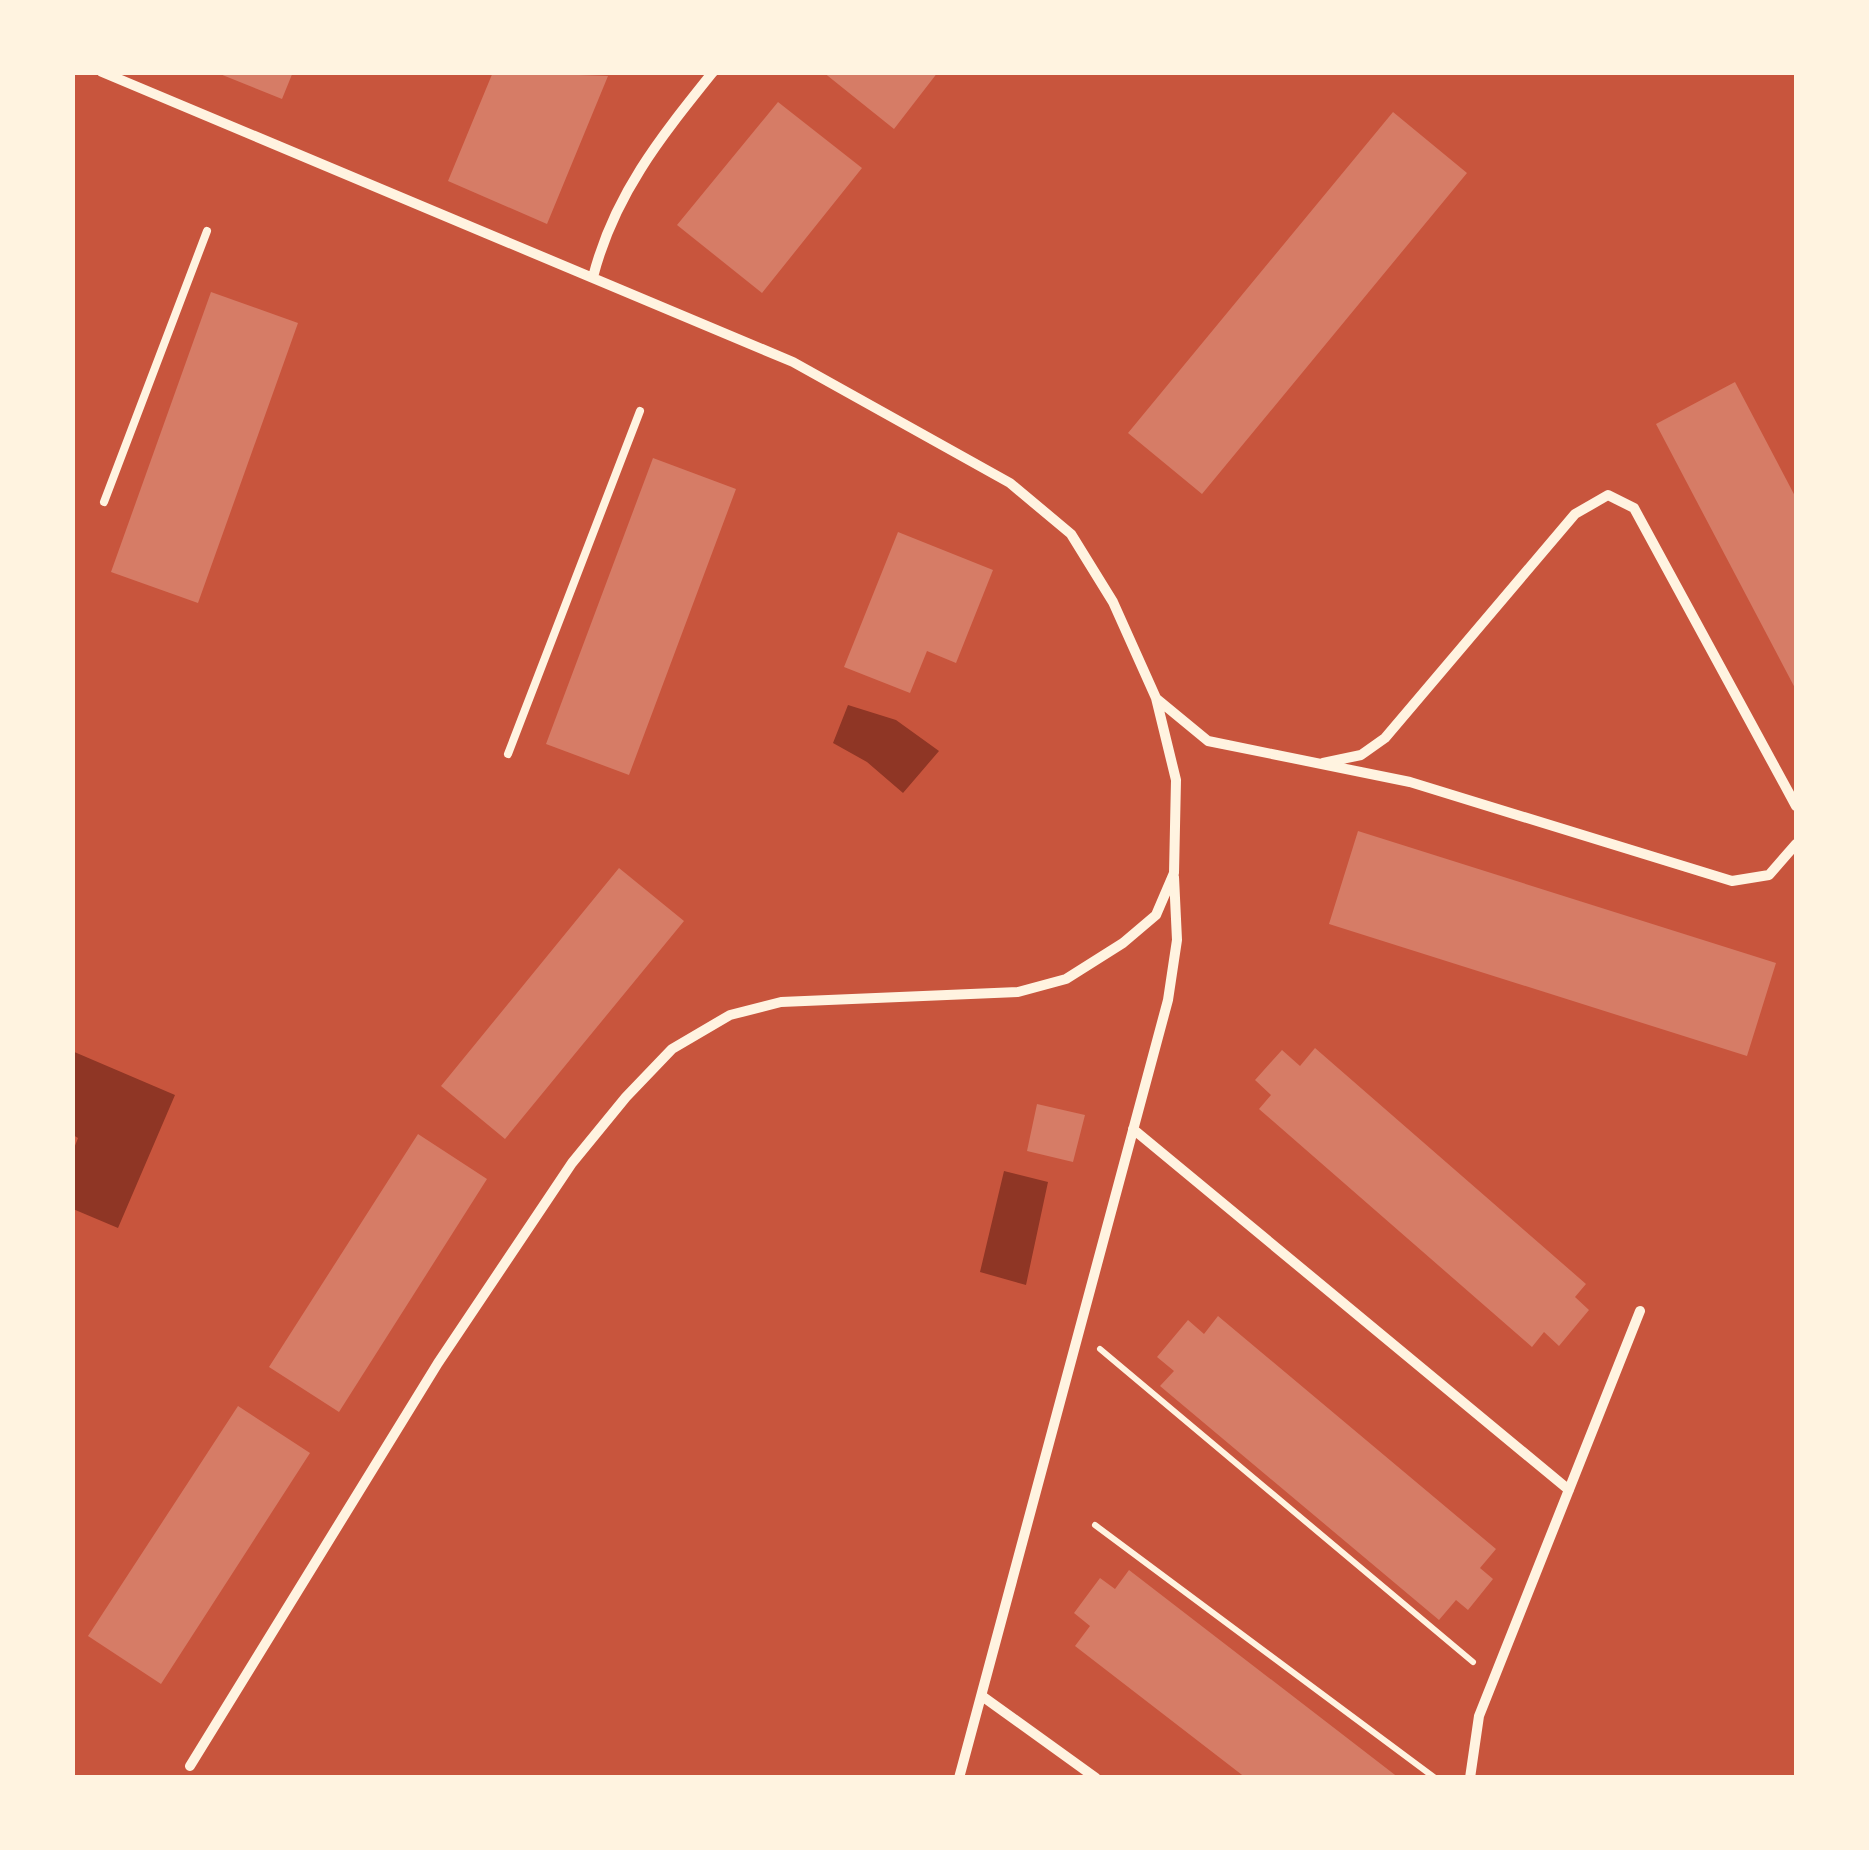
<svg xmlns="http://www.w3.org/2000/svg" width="1869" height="1850" viewBox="0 0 1869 1850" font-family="Manrope,sans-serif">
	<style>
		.water { fill: #8f3625 }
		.building { fill: #d67c66 }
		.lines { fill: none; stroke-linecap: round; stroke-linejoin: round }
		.path { stroke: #fff3e0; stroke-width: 6 }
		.service { stroke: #fff3e0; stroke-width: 8 }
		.minor { stroke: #fff3e0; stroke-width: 10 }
	</style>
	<rect width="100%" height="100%" fill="#c8553d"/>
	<path class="water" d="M 848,705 L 896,720 L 939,751 L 903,793 L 867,762 L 833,743 Z
		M 72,1051 L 175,1095 L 118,1228 L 73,1209 L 73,1151 L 78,1138 L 73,1135 Z
		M 1004,1171 L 1048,1182 L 1026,1285 L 980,1272 Z"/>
	<path class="building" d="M 215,72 L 293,72 L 282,99 Z
		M 493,72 L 608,76 L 547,224 L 448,181 Z
		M 823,72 L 938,72 L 894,129 Z
		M 778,102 L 862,168 L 762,293 L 677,225 Z
		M 1393,112 L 1467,173 L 1202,494 L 1128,433 Z
		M 211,292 L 298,323 L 198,603 L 111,572 Z
		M 1735,382 L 1796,498 L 1796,690 L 1656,424 Z
		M 653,458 L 736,489 L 629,775 L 546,744 Z
		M 898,532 L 993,570 L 956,663 L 927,651 L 910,693 L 844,667 Z
		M 1358,831 L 1776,963 L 1747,1056 L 1329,924 Z
		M 619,868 L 684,921 L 505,1139 L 441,1086 Z
		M 1315,1048 L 1586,1284 L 1575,1297 L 1589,1310 L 1559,1346 L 1544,1332 L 1532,1347 L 1259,1109 L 1271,1095 L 1255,1080 L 1282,1050 L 1300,1066 Z
		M 1037,1104 L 1085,1115 L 1073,1162 L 1027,1151 Z
		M 418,1134 L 487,1179 L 339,1412 L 269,1367 Z
		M 1218,1316 L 1496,1549 L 1480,1568 L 1493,1579 L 1468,1610 L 1456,1600 L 1439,1620 L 1160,1386 L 1174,1371 L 1157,1357 L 1188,1320 L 1204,1334 Z
		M 238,1406 L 310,1453 L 161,1684 L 88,1636 Z
		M 1129,1570 L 1399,1778 L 1246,1778 L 1075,1646 L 1090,1626 L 1074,1613 L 1100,1578 L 1115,1589 Z"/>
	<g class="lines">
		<path class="path" d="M 1100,1349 L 1473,1662
			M 1095,1525 L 1435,1778"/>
		<path class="service" d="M 104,502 L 207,231
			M 508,754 L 640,411"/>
		<path class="minor" d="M 102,72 L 793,362 L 1010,483 L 1071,534 L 1113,602 L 1156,698 L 1176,780 L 1174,873 L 1156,915 L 1123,943 L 1066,979 L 1018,992 L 781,1002 L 730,1015 L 672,1049 L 626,1097 L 572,1163 L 438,1363 L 190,1766
			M 593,277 C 614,195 660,138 713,72
			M 1157,699 L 1208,741 L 1410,782 L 1732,881 L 1769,875 L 1796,844
			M 1323,763 L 1361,755 L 1385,738 L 1575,514 L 1608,495 L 1634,508 L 1796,806
			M 1133,1129 L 1569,1490
			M 982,1696 L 1096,1778
			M 959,1778 L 1168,1000 L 1177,940 L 1174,877
			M 1470,1778 L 1479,1716 L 1640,1311"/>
	</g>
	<rect width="1869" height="1850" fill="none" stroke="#fff3e0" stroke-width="150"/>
</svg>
